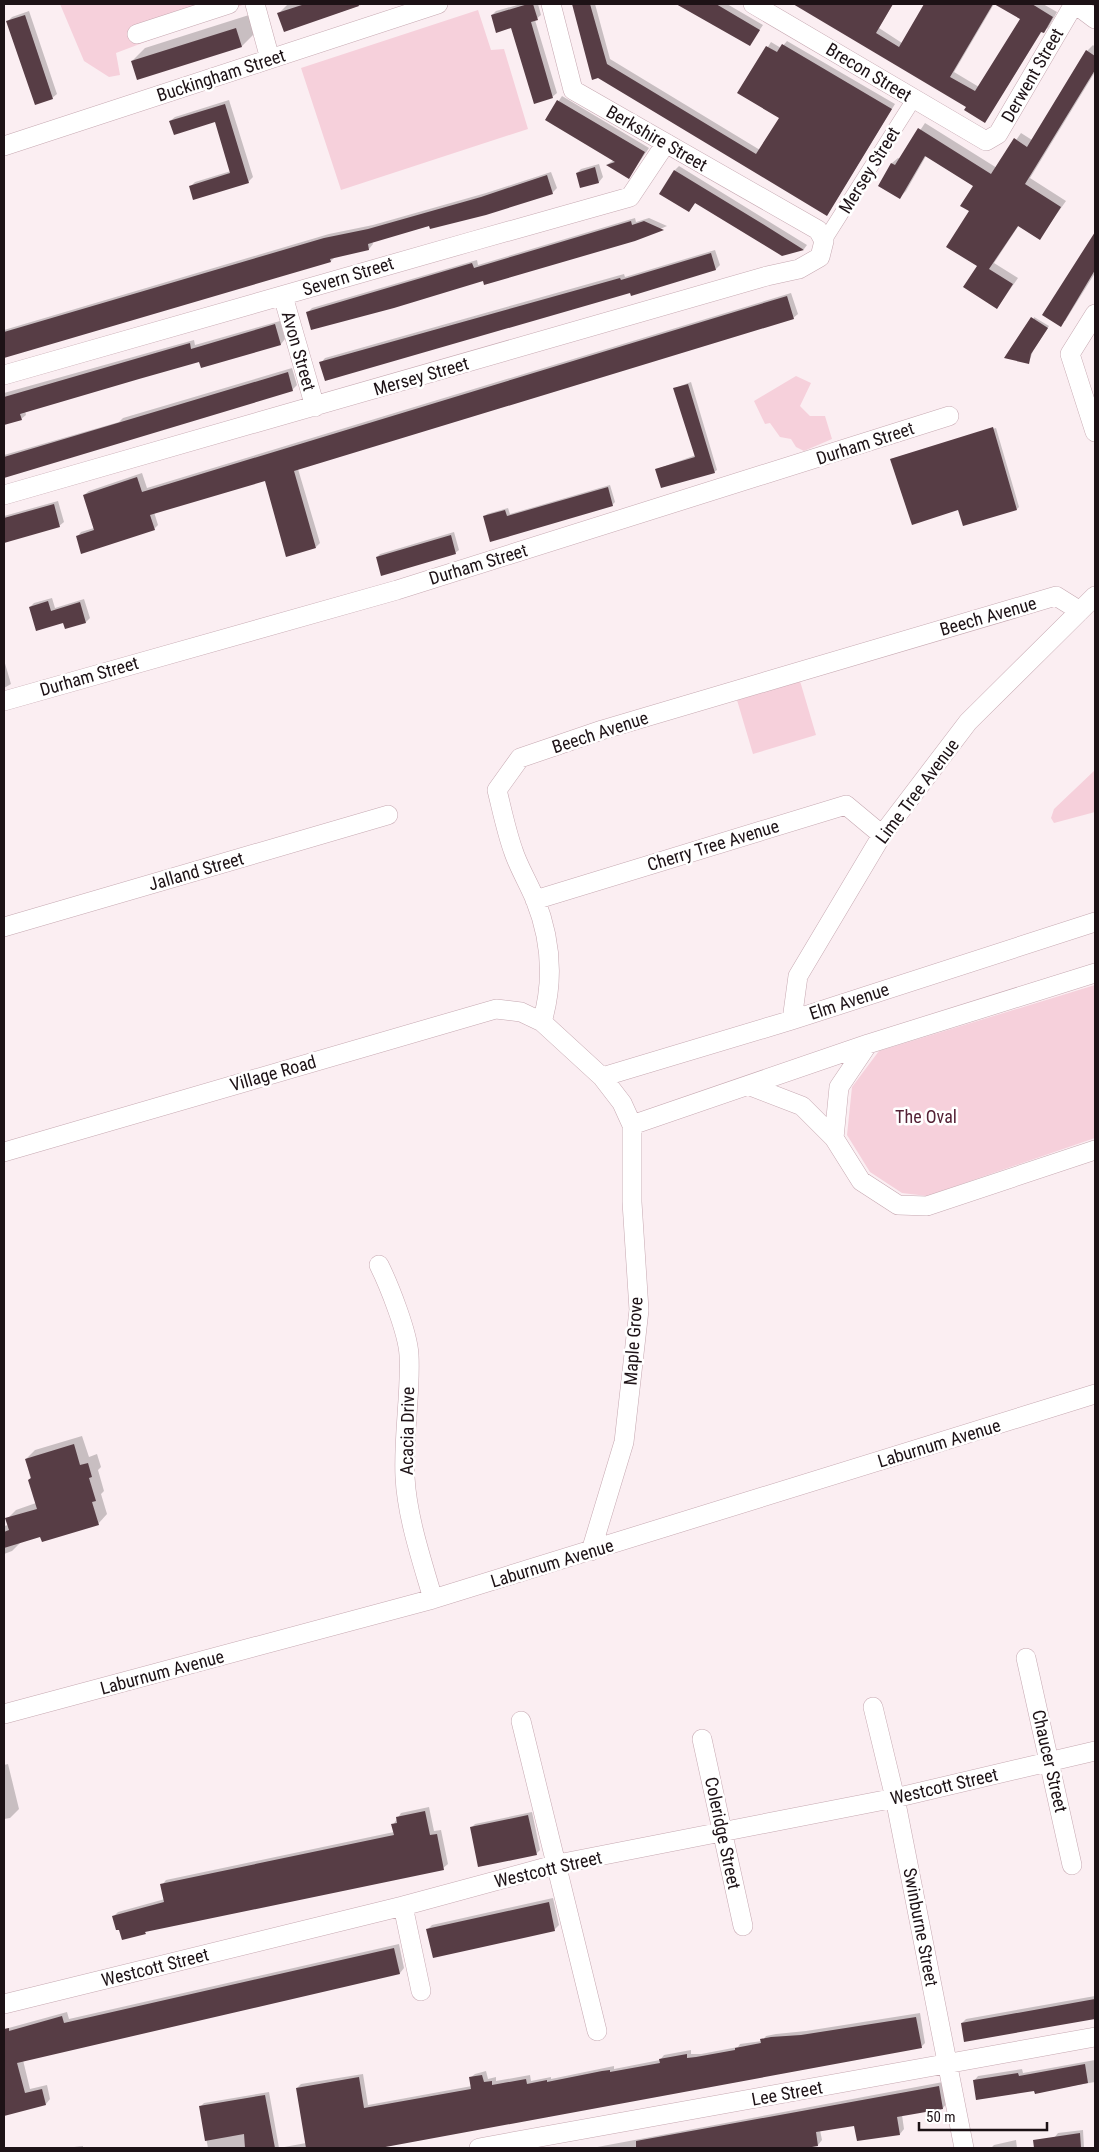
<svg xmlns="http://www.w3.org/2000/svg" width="1099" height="2152" viewBox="0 0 1099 2152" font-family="'Roboto Condensed',sans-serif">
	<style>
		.green { fill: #f6d0db }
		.shadow { fill: #0003 }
		.building { fill: #573d45 }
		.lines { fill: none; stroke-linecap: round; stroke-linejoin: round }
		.pedestrian-casing { stroke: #c6a8b1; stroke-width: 15 }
		.minor-casing { stroke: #c6a8b1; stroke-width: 20 }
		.pedestrian { stroke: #fff; stroke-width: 14 }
		.minor { stroke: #fff; stroke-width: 19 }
		.labels { text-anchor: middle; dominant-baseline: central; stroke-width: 5; stroke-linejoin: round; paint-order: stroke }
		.street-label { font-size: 18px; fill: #1d1216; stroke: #fff }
		.park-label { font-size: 18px; fill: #552236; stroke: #fff }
	</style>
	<rect width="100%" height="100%" fill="#fbeef2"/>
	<path class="green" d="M 60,4 L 245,4 L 116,53 L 120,75 L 109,77 L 84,61 Z
		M 478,10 L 491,50 L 504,49 L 528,129 L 341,190 L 301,68 Z
		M 796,376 L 811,383 L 800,406 L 810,416 L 825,416 L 832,439 L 804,451 L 796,447 L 791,439 L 780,437 L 770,423 L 765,424 L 754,401 Z
		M 800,681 L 816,735 L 753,754 L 737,700 Z
		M 1095,770 L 1095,812 L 1054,823 L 1051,818 L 1054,809 Z
		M 1095,985 L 1095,1138 L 927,1196 L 902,1193 L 870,1172 L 847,1135 L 852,1087 L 879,1051 Z"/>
	<path class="shadow" d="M 288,4 L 364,4 L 284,31 L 279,13 Z
		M 521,4 L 538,4 L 541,15 L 535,20 L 557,93 L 552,97 L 512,26 L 492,15 L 496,11 Z
		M 573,4 L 595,4 L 610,59 L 760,150 L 780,118 L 739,93 L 771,42 L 781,48 L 787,41 L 895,104 L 827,215 L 598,77 L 593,78 Z
		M 679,4 L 727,4 L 763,25 L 750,44 Z
		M 795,4 L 893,4 L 879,28 L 902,43 L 926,4 L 994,4 L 954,72 L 979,87 L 1022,19 L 997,4 L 1043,4 L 1057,12 L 1048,28 L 1042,31 L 985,121 L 968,107 Z
		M 29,11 L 57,94 L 52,98 L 8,21 L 12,17 Z
		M 249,15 L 255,33 L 242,46 L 132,61 L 145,48 Z
		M 1093,45 L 1095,47 L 1095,72 L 1030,178 L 1066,201 L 1039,239 L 1019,225 L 994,263 L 1018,278 L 997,308 L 978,266 L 970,211 L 974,186 L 926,156 L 906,191 L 900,197 L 880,186 L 892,163 L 898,158 L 901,159 L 925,123 L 997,168 L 1021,133 L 1032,140 L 1087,51 Z
		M 562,96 L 649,148 L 629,177 L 608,164 L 614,160 L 547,119 Z
		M 229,100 L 253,177 L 248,182 L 191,186 L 195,182 L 231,171 L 216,121 L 170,121 L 175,117 Z
		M 599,164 L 603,177 L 599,182 L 581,187 L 577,173 L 581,169 Z
		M 679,166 L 807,245 L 804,249 L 782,255 L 696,202 L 689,211 L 675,170 Z
		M 551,172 L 557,188 L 552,193 L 372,241 L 373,244 L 369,249 L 335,257 L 331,261 L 4,357 L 4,330 L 329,234 L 373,225 L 486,193 Z
		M 635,218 L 636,222 L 649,218 L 667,226 L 635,240 L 484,279 L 308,312 L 312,308 L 477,260 L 478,265 Z
		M 1095,235 L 1095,273 L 1065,321 L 1044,315 Z
		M 715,250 L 720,265 L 716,269 L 631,291 L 321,363 L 325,358 L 624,274 L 625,277 Z
		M 791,293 L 798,314 L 793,318 L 298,469 L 320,543 L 316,547 L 266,479 L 154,512 L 158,525 L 154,529 L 77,537 L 81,532 L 94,528 L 84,495 L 89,491 L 142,473 L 147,488 Z
		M 1034,317 L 1049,326 L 1033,351 L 1029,362 Z
		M 280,321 L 285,339 L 281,344 L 201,366 L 200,360 L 25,411 L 26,415 L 21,419 L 4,424 L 4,393 L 194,340 L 195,345 Z
		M 292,368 L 297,385 L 292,390 L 4,476 L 4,455 L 119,422 L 123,418 Z
		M 691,382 L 717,470 L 714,472 L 657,469 L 696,455 L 675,388 Z
		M 996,428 L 1019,507 L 1017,509 L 959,508 L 891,459 Z
		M 610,485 L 615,502 L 612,505 L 491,540 L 484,517 L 487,514 L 508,508 L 510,514 Z
		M 58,501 L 64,522 L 59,526 L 4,542 L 4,516 Z
		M 454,532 L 459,550 L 455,553 L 377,557 L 380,554 Z
		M 52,598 L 55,608 L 84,599 L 90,618 L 86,622 L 64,621 L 30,607 L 34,603 Z
		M 4,660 L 11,684 L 4,688 Z
		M 82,1436 L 89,1457 L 97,1454 L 101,1467 L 98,1470 L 104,1491 L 101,1494 L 107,1514 L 98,1524 L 41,1536 L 21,1542 L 12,1551 L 4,1554 L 4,1526 L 9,1525 L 7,1519 L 16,1510 L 36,1503 L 26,1459 L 35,1450 Z
		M 8,1764 L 19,1809 L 10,1818 L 4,1819 L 4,1765 Z
		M 429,1807 L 434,1831 L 441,1830 L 448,1864 L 443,1868 L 147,1930 L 145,1932 L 114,1916 L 118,1912 L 165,1899 L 162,1885 L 166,1880 L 394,1832 L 393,1825 L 401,1813 Z
		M 532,1812 L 540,1850 L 536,1854 L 471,1828 L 475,1824 Z
		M 553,1898 L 559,1925 L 554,1930 L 428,1929 L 432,1925 Z
		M 399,1944 L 404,1968 L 400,1973 L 23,2060 L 30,2089 L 47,2085 L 50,2099 L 46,2104 L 4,2115 L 4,2027 L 5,2029 L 67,2012 L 69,2019 Z
		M 1095,1996 L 1095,2017 L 965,2041 L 962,2023 L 966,2019 Z
		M 920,2013 L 925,2043 L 921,2047 L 376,2148 L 208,2148 L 200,2107 L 204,2103 L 269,2092 L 279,2148 L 306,2143 L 297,2088 L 301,2084 L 363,2074 L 368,2105 L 472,2086 L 470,2078 L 475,2074 L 486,2071 L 488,2079 L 496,2077 L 496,2081 L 530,2075 L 531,2081 L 551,2077 L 551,2079 L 614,2066 L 614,2069 L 660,2060 L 664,2055 L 691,2050 L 691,2054 L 701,2054 L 738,2047 L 740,2044 L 762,2041 L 766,2036 L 776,2034 L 806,2031 Z
		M 1095,2060 L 1095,2082 L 1036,2092 L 1035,2089 L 974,2081 L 978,2076 L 1022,2069 L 1023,2073 Z
		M 943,2082 L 947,2103 L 943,2108 L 902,2115 L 904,2129 L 900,2134 L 858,2140 L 855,2124 L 820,2130 L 822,2140 L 818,2145 L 802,2148 L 744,2148 L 743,2144 L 720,2148 L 592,2148 Z
		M 1083,2130 L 1084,2148 L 1055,2148 L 1054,2138 L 1058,2133 Z
		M 1016,2140 L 1017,2148 L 991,2148 L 994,2145 Z
		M 83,2146 L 83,2148 L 65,2148 Z"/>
	<path class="building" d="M 305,4 L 358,4 L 359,6 L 284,32 L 277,13 Z
		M 528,4 L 533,4 L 538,20 L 531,22 L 553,98 L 534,104 L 511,28 L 496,33 L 491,15 Z
		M 572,4 L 590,4 L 607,64 L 756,154 L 779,118 L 737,93 L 766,46 L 777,52 L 782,44 L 892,109 L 827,216 L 598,78 L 592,80 Z
		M 676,4 L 716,4 L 760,30 L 750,46 Z
		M 793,4 L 893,4 L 876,33 L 899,47 L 924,4 L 993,4 L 950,77 L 975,91 L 1020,19 L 994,4 L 1032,4 L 1053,17 L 1044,33 L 1041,32 L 985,123 L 964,110 L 966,107 Z
		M 25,15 L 53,99 L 35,105 L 6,21 Z
		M 236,28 L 242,47 L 137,80 L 131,61 Z
		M 1086,50 L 1095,56 L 1095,70 L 1025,184 L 1061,207 L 1040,240 L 1018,226 L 989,269 L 1013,284 L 997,309 L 963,287 L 977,266 L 946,247 L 969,211 L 960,206 L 973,186 L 925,156 L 900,199 L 878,186 L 891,163 L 895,165 L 918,128 L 991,174 L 1014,138 L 1027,147 Z
		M 557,100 L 645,152 L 629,179 L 606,165 L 615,162 L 545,120 Z
		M 225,104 L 249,183 L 193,200 L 189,186 L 230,173 L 215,122 L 174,135 L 169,121 Z
		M 595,167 L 599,183 L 580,188 L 576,173 Z
		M 674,170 L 766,226 L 804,250 L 782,256 L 695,203 L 689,212 L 659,194 Z
		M 547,175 L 553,194 L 486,215 L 430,229 L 429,226 L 368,244 L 369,250 L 330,259 L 331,262 L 4,358 L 4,332 L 324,238 L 368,229 L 481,197 Z
		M 631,221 L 632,225 L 644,221 L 664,230 L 635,241 L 484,285 L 483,281 L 394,308 L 311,330 L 306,312 L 472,263 L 474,268 Z
		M 1095,232 L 1095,270 L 1061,327 L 1042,315 Z
		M 711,253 L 716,270 L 631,296 L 630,293 L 325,381 L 319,362 L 620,278 L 621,280 Z
		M 787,296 L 794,319 L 294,471 L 316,548 L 286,557 L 265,481 L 150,515 L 155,530 L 81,554 L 76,536 L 94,530 L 83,495 L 137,477 L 142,492 Z
		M 1031,317 L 1048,328 L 1031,354 L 1029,364 L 1004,358 Z
		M 275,324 L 281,345 L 201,368 L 199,362 L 139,379 L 20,414 L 22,420 L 4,425 L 4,397 L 190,343 L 191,349 Z
		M 288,372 L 293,391 L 4,478 L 4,457 Z
		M 688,384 L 715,473 L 661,488 L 655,469 L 695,457 L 673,388 Z
		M 993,427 L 1017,510 L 963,526 L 958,510 L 912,525 L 890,459 Z
		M 608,487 L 613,506 L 490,542 L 483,516 L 505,510 L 507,516 Z
		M 54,504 L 60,527 L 4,543 L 4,518 Z
		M 451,535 L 456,554 L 381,576 L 376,557 Z
		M 48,601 L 51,611 L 80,602 L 86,623 L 65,629 L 63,623 L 36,631 L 29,607 Z
		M 74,1444 L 80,1465 L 88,1463 L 92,1477 L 89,1478 L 96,1501 L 92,1502 L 99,1525 L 42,1542 L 40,1537 L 4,1548 L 4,1532 L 9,1530 L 5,1518 L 37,1509 L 28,1480 L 31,1478 L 25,1459 Z
		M 425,1811 L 430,1835 L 437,1834 L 444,1870 L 145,1932 L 146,1934 L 122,1940 L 119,1930 L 116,1930 L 112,1916 L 164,1902 L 160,1884 L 394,1835 L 391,1824 L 397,1823 L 396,1817 Z
		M 528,1815 L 537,1855 L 478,1867 L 470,1827 Z
		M 549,1902 L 555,1931 L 433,1958 L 426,1929 Z
		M 394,1948 L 400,1974 L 17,2063 L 25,2093 L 42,2089 L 46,2105 L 4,2116 L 4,2029 L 9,2028 L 9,2031 L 62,2016 L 64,2023 Z
		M 1095,1999 L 1095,2019 L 964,2042 L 961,2023 Z
		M 916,2017 L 922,2048 L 380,2148 L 306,2148 L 296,2088 L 359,2077 L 364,2108 L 471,2089 L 469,2077 L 482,2075 L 484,2082 L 492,2081 L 492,2085 L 526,2079 L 527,2084 L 547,2080 L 547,2082 L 602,2071 L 610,2070 L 610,2072 L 660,2063 L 659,2059 L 687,2054 L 687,2058 L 696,2057 L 735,2050 L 735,2048 L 761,2043 L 760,2039 L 771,2037 L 801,2035 Z
		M 1085,2064 L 1088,2083 L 1035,2094 L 1034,2091 L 976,2100 L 973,2080 L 1018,2073 L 1019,2076 Z
		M 939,2086 L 943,2109 L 897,2117 L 900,2135 L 857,2141 L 854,2126 L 816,2132 L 818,2146 L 806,2148 L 636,2148 L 636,2141 Z
		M 265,2095 L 275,2148 L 245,2148 L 244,2134 L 205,2141 L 199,2106 Z
		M 1080,2133 L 1081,2148 L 1034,2148 L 1033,2140 Z"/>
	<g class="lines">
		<defs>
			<path id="pedestrian" d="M 824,241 L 914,99"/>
			<path id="minor" d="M 255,4 L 270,59
				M 753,4 L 986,141 L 998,134 L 1074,4
				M 1075,4 L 1095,19
				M 137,34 L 229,4
				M 4,146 L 438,4
				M 283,296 L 315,407
				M 1095,314 L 1070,354 L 1095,432
				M 4,375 C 213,316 421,255 630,197 L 666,143
				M 4,495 L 767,276 L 799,269 L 820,257 L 824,241 L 818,230 L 573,90 L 551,4
				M 4,701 L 397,590 L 949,416
				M 535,900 L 846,805 L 882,835
				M 4,927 L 388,815
				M 792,1020 L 798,976 L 882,835 L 968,722 L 1095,596
				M 602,1077 L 792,1020 L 1095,922
				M 750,1086 L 802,1106 L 834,1138 L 861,1181 L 898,1205 L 927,1206 L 1095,1150
				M 632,1125 L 868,1044 L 1095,973
				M 834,1138 L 839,1087 L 868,1044
				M 4,1152 L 496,1009 L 521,1012 L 542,1022
				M 379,1265 C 389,1285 408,1333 409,1355 C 411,1394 403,1436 405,1477 C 407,1517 422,1561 433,1599
				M 591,1551 L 624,1442 L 639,1310 L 632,1202 L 632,1125 L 622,1103 L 602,1077 L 542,1022 C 554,981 551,939 535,899 C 528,882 518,866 513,850 C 506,830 502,810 497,790 L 520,758 L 602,730 L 1056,596 L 1080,611
				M 1026,1658 L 1072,1865
				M 873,1707 L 895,1798 L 964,2148
				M 4,1714 L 433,1599 L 1095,1394
				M 521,1721 L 597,2031
				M 702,1739 L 743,1926
				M 403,1906 L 421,1991
				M 4,2004 L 403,1906 L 558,1864 L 895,1798 L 1095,1751
				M 479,2148 L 1095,2037"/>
		</defs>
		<use href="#pedestrian" class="pedestrian-casing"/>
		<use href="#minor" class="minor-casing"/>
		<use href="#pedestrian" class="pedestrian"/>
		<use href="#minor" class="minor"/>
	</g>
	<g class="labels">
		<g class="street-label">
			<text transform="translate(869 72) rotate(31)">Brecon Street</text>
			<text transform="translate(221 75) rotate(-18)">Buckingham Street</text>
			<text transform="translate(1032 75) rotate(-60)">Derwent Street</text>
			<text transform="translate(657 138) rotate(30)">Berkshire Street</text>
			<text transform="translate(869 170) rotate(-58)">Mersey Street</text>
			<text transform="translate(348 276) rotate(-17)">Severn Street</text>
			<text transform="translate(299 351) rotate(74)">Avon Street</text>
			<text transform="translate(421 376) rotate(-16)">Mersey Street</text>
			<text transform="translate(865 443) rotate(-18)">Durham Street</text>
			<text transform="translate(478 564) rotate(-17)">Durham Street</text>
			<text transform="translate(988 616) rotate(-16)">Beech Avenue</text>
			<text transform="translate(89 676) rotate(-16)">Durham Street</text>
			<text transform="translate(600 732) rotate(-18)">Beech Avenue</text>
			<text transform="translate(917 791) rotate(-53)">Lime Tree Avenue</text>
			<text transform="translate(713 845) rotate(-17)">Cherry Tree Avenue</text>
			<text transform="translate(196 871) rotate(-16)">Jalland Street</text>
			<text transform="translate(849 1001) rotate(-18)">Elm Avenue</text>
			<text transform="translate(273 1073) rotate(-16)">Village Road</text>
			<text transform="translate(633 1341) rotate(-86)">Maple Grove</text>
			<text transform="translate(407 1431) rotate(-89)">Acacia Drive</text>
			<text transform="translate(939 1443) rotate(-17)">Laburnum Avenue</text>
			<text transform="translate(552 1563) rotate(-17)">Laburnum Avenue</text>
			<text transform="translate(162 1672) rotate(-15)">Laburnum Avenue</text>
			<text transform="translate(1050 1761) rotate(77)">Chaucer Street</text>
			<text transform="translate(944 1786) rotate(-13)">Westcott Street</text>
			<text transform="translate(723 1833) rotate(78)">Coleridge Street</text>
			<text transform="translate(548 1869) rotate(-13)">Westcott Street</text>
			<text transform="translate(921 1927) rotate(79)">Swinburne Street</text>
			<text transform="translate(155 1967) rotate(-14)">Westcott Street</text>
			<text transform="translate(787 2093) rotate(-10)">Lee Street</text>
		</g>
		<g class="park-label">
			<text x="926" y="1116">The Oval</text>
		</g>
	</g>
	<rect width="1099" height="2152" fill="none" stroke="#1d1216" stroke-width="10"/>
	<path d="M919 2122v8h128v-8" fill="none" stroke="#1d1216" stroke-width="2.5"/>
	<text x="926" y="2122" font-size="15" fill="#1d1216" stroke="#ffffff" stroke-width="4" paint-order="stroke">50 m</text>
</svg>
